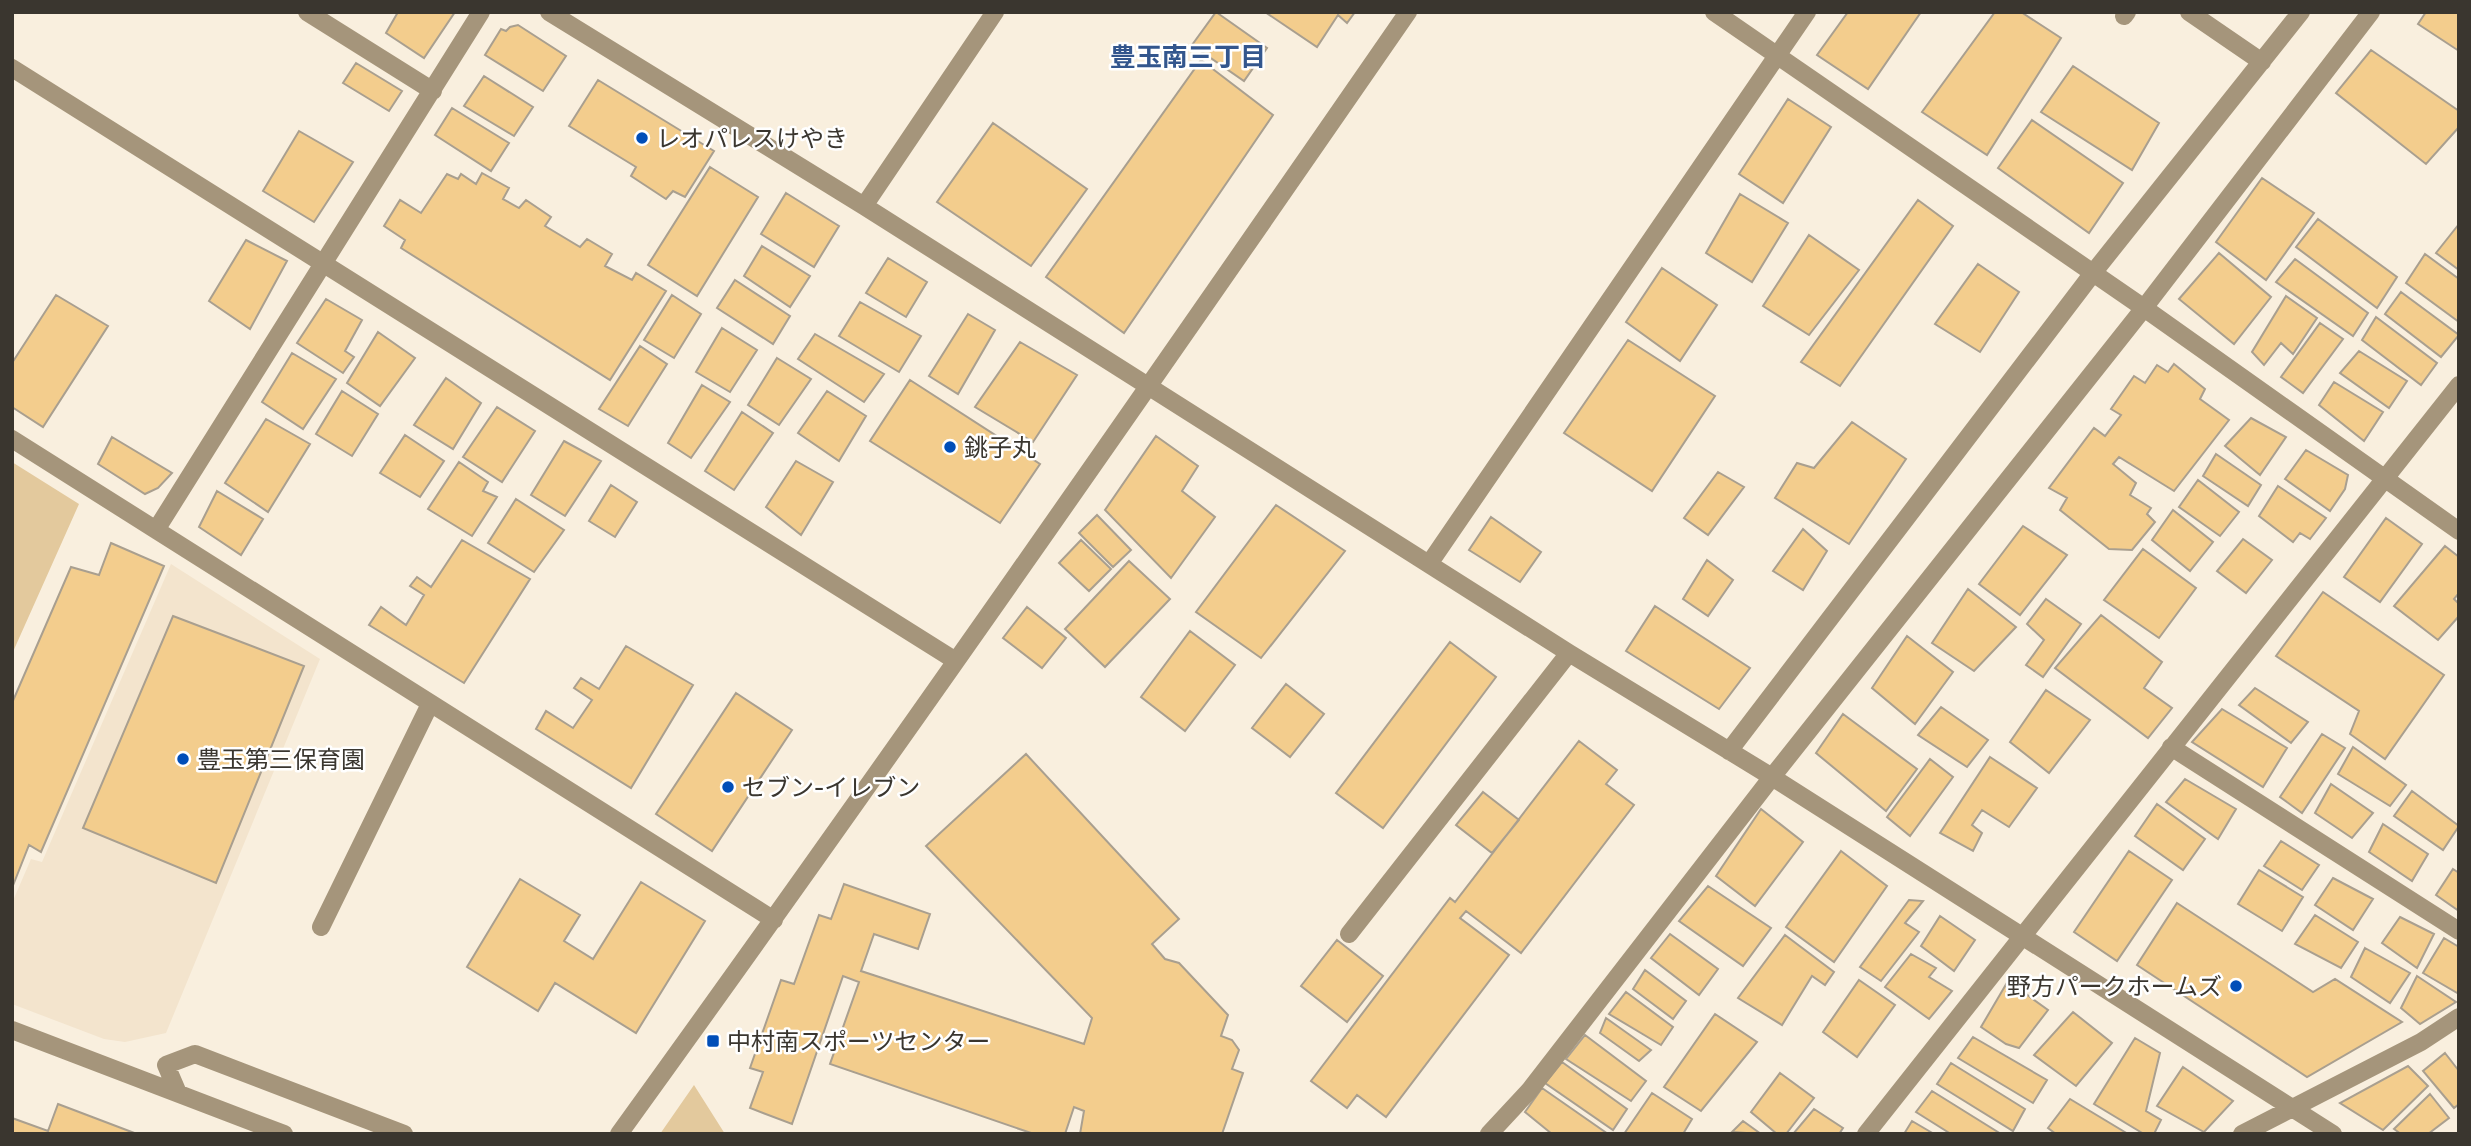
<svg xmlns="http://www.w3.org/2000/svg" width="2471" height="1146" viewBox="0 0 2471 1146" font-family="Cabin,'Noto Sans JP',sans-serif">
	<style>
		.built { fill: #f3e4cd }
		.green { fill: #e3c99d }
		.building { fill: #f3cd8d; stroke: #a99f8f; stroke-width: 2 }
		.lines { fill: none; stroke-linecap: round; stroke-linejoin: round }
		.minor { stroke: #a5957b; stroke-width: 18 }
		.poi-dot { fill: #014eb8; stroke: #fff; stroke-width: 2.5 }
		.labels { text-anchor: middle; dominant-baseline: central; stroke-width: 5; stroke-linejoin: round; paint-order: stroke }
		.poi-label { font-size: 24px; fill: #3a362f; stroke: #fff; text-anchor: start }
		.neighbourhood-label { font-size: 26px; font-weight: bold; fill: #33568d; stroke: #fff }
	</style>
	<rect width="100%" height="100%" fill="#f9efde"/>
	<path class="built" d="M 171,564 L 320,659 L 166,1033 L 125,1042 L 104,1039 L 12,1004 L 12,903 L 31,859 L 42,862 Z"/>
	<path class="green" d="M 12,462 L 79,504 L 12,654 Z
		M 694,1085 L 725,1134 L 660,1134 Z"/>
	<path class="building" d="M 398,12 L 455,12 L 424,58 L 386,33 Z
		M 1216,12 L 1267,48 L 1244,81 L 1192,45 Z
		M 1265,12 L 1355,12 L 1347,23 L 1338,15 L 1317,47 Z
		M 1848,12 L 1921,12 L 1868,89 L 1817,55 Z
		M 1995,12 L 2021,12 L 2061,38 L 1987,155 L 1922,112 Z
		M 2426,12 L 2459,12 L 2459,51 L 2418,24 Z
		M 518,25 L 566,56 L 543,91 L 485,55 L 501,29 L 506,31 L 510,27 Z
		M 2371,50 L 2459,111 L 2459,127 L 2426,164 L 2336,93 Z
		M 1201,60 L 1273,115 L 1124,333 L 1046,277 Z
		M 356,63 L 402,91 L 389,111 L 343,83 Z
		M 2073,66 L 2159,123 L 2132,170 L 2041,112 Z
		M 484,76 L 533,107 L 514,136 L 464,106 Z
		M 598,80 L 714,151 L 685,197 L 673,191 L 666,199 L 631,176 L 636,167 L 569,126 Z
		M 1788,99 L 1831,127 L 1783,203 L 1739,174 Z
		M 452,108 L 509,143 L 491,171 L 435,135 Z
		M 2032,120 L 2123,183 L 2089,233 L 1998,168 Z
		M 993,123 L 1087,189 L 1031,266 L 937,202 Z
		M 299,131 L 353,162 L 314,222 L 263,191 Z
		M 710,167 L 758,197 L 697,296 L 648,265 Z
		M 482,173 L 509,188 L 503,199 L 519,208 L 526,200 L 551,217 L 545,226 L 580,247 L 587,239 L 612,254 L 605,266 L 632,280 L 636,273 L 666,291 L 610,380 L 401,248 L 405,240 L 384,226 L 400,200 L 421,213 L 447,174 L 458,179 L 461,174 L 476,184 Z
		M 2262,178 L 2314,213 L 2266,280 L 2216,242 Z
		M 786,193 L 839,226 L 814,267 L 761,234 Z
		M 1740,194 L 1788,223 L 1752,282 L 1706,253 Z
		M 1918,200 L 1953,226 L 1840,386 L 1801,362 Z
		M 2318,219 L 2397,277 L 2377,308 L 2296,247 Z
		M 2459,224 L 2459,270 L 2436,253 Z
		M 1809,235 L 1859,270 L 1809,335 L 1763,306 Z
		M 246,240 L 287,261 L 250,329 L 209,301 Z
		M 762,246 L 810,276 L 790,307 L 744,276 Z
		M 2219,253 L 2271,297 L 2234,344 L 2179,299 Z
		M 2425,254 L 2459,279 L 2459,322 L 2406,283 Z
		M 888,258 L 927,282 L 906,317 L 866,293 Z
		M 2295,259 L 2368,313 L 2353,336 L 2276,282 Z
		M 1978,264 L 2019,292 L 1980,352 L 1935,324 Z
		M 1662,268 L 1717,305 L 1680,361 L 1626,322 Z
		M 735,280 L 790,316 L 773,344 L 717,308 Z
		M 2401,292 L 2459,335 L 2441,357 L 2385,314 Z
		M 56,295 L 108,326 L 43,427 L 12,407 L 12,363 Z
		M 672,295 L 701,314 L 674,358 L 644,340 Z
		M 2286,296 L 2317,318 L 2293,354 L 2281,343 L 2264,365 L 2252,352 Z
		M 326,299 L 362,320 L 345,351 L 354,357 L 343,373 L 297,343 Z
		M 860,302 L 921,336 L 899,372 L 839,336 Z
		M 968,314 L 995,330 L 958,394 L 929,376 Z
		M 2376,317 L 2437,363 L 2421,385 L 2362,340 Z
		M 2320,323 L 2343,339 L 2303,393 L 2281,377 Z
		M 722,328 L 757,350 L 730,392 L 696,372 Z
		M 378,332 L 415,358 L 380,406 L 347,383 Z
		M 815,334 L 884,374 L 864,402 L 798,359 Z
		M 1628,340 L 1715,396 L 1652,491 L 1564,433 Z
		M 1020,342 L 1077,375 L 1033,442 L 975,407 Z
		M 640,346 L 667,364 L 628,426 L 599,409 Z
		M 2359,351 L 2407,381 L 2389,408 L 2340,373 Z
		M 292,353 L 336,379 L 303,429 L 262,402 Z
		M 777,358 L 811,379 L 779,425 L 748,405 Z
		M 2174,364 L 2205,389 L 2200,399 L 2229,420 L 2174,491 L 2119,457 L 2113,464 L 2136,483 L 2130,495 L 2151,508 L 2147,514 L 2155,522 L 2132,550 L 2109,549 L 2060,510 L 2067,498 L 2049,488 L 2094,428 L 2105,436 L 2121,415 L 2111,409 L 2134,376 L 2145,383 L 2157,365 L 2168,372 Z
		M 446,378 L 481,403 L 453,449 L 414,425 Z
		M 910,380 L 1040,464 L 1000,523 L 870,441 Z
		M 2334,382 L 2383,412 L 2364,441 L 2319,405 Z
		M 702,385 L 730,402 L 691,458 L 668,443 Z
		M 342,391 L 378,414 L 352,456 L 316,434 Z
		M 827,391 L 866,416 L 839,461 L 798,433 Z
		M 497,407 L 535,431 L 502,482 L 463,457 Z
		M 742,412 L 773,433 L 734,490 L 705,471 Z
		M 2251,418 L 2286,437 L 2260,475 L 2225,446 Z
		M 266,419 L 310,444 L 268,512 L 225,483 Z
		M 1852,422 L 1906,459 L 1849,544 L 1775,498 L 1797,463 L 1814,468 Z
		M 405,435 L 444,461 L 420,497 L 380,473 Z
		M 1156,436 L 1198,466 L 1182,491 L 1215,517 L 1171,578 L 1105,510 Z
		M 112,437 L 172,473 L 158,488 L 145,494 L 98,464 Z
		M 564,441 L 601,461 L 565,516 L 531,495 Z
		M 2306,450 L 2348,475 L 2345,489 L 2330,511 L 2285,479 Z
		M 2216,454 L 2261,485 L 2248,506 L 2203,476 Z
		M 796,461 L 833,482 L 801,535 L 766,507 Z
		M 459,462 L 488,482 L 483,491 L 497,497 L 472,536 L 428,509 Z
		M 1718,472 L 1744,487 L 1708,535 L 1684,518 Z
		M 2198,480 L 2239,512 L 2220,536 L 2179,507 Z
		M 611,485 L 637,502 L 615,537 L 589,521 Z
		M 2278,486 L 2326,518 L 2310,539 L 2300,533 L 2293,542 L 2259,516 Z
		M 217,491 L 263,519 L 241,555 L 199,527 Z
		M 516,499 L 564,530 L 534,572 L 488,543 Z
		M 1276,505 L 1345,551 L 1261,658 L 1196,612 Z
		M 2173,510 L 2213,542 L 2190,571 L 2152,540 Z
		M 1097,515 L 1131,550 L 1113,567 L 1079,533 Z
		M 1491,517 L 1541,552 L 1520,582 L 1469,550 Z
		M 2386,518 L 2422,544 L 2380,602 L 2344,577 Z
		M 2023,526 L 2067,555 L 2020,615 L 1979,584 Z
		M 1803,529 L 1827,551 L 1803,590 L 1773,571 Z
		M 2243,539 L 2272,560 L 2246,593 L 2217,571 Z
		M 462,540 L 530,579 L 464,683 L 369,625 L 381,607 L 406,625 L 424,595 L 410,586 L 417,577 L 431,587 Z
		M 1081,540 L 1111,569 L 1089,591 L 1059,563 Z
		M 111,543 L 164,566 L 41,852 L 29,845 L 12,888 L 12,703 L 71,567 L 99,575 Z
		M 2445,546 L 2459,557 L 2459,593 L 2454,599 L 2459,604 L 2459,616 L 2438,640 L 2394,606 Z
		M 2143,549 L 2196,588 L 2159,638 L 2104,600 Z
		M 1707,560 L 1733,580 L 1708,616 L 1683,599 Z
		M 1129,561 L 1170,599 L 1105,667 L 1065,629 Z
		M 1968,589 L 2016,627 L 1974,671 L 1932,643 Z
		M 2323,592 L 2444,675 L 2385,759 L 2350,734 L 2359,711 L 2276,656 Z
		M 2046,599 L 2081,624 L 2043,677 L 2026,665 L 2044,640 L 2027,624 Z
		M 1655,606 L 1750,668 L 1719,709 L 1626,651 Z
		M 1027,607 L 1066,638 L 1042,668 L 1003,638 Z
		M 2101,615 L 2162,662 L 2144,688 L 2172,708 L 2148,738 L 2055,668 Z
		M 173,616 L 304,666 L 216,883 L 83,828 Z
		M 1190,631 L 1235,665 L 1185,731 L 1141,697 Z
		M 1907,636 L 1953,672 L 1915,724 L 1872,688 Z
		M 1450,642 L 1496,677 L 1383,828 L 1336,793 Z
		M 626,646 L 693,685 L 631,788 L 536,729 L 546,711 L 573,728 L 592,700 L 574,688 L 581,678 L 599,689 Z
		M 1286,684 L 1324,714 L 1290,757 L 1252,728 Z
		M 2255,688 L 2308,722 L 2291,743 L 2239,705 Z
		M 2046,690 L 2090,720 L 2049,773 L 2010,742 Z
		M 736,693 L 792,730 L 712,851 L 656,814 Z
		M 1941,707 L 1988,740 L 1967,767 L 1918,735 Z
		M 2222,709 L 2287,748 L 2263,787 L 2192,742 Z
		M 1843,714 L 1917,769 L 1886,811 L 1816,753 Z
		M 2322,734 L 2345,748 L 2302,813 L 2280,797 Z
		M 1579,741 L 1617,770 L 1606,784 L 1634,805 L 1521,953 L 1466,911 L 1460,918 L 1509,955 L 1386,1117 L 1357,1095 L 1347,1108 L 1311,1081 L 1450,898 L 1455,902 Z
		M 2353,747 L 2406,785 L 2390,806 L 2338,774 Z
		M 1026,754 L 1179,919 L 1152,944 L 1165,959 L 1179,963 L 1228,1015 L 1221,1036 L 1232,1040 L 1239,1050 L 1232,1069 L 1243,1073 L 1222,1134 L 1080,1134 L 1084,1111 L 1074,1107 L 1065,1134 L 1034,1134 L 830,1064 L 859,982 L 843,976 L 792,1124 L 750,1108 L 763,1072 L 750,1068 L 781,980 L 794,984 L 819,915 L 831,919 L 844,884 L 930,914 L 918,949 L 874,934 L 861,971 L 1084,1044 L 1092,1018 L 926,846 Z
		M 1990,757 L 2037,788 L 2009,827 L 1982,810 L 1972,825 L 1982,833 L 1973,851 L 1940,833 Z
		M 1930,759 L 1953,777 L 1910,836 L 1887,817 Z
		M 2185,779 L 2236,809 L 2218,839 L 2166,802 Z
		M 2331,784 L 2373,813 L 2352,838 L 2315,813 Z
		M 2412,791 L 2459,826 L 2443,850 L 2394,816 Z
		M 1483,792 L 1519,820 L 1492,853 L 1456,825 Z
		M 2157,804 L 2205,839 L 2183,870 L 2135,836 Z
		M 1761,809 L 1803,842 L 1755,906 L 1716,876 Z
		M 2383,824 L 2428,854 L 2412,881 L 2369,852 Z
		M 2281,841 L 2319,865 L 2302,890 L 2264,866 Z
		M 1841,851 L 1887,886 L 1834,962 L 1786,927 Z
		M 2129,851 L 2172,880 L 2117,961 L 2074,932 Z
		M 2453,869 L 2459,873 L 2459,911 L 2436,895 Z
		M 2259,870 L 2303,897 L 2282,931 L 2238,904 Z
		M 2333,878 L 2373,899 L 2353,930 L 2315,905 Z
		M 520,879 L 580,915 L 564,941 L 593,959 L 641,882 L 705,921 L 636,1033 L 555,983 L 538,1011 L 467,967 Z
		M 1708,886 L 1771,928 L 1743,966 L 1679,921 Z
		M 1909,900 L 1923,901 L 1905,923 L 1919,932 L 1881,981 L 1860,967 Z
		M 2177,903 L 2313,992 L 2335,979 L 2402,1022 L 2307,1077 L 2137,965 Z
		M 2315,915 L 2358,942 L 2341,968 L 2295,944 Z
		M 1940,916 L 1975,940 L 1954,971 L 1921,946 Z
		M 2400,917 L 2434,934 L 2417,968 L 2382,943 Z
		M 1670,934 L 1718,969 L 1699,995 L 1651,958 Z
		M 1785,935 L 1834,972 L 1825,985 L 1812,976 L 1782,1025 L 1738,998 Z
		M 2444,938 L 2459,947 L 2459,994 L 2423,973 Z
		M 1337,940 L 1383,976 L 1347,1022 L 1301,986 Z
		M 2365,948 L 2410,973 L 2390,1003 L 2351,977 Z
		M 1911,954 L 1936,968 L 1929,977 L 1952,991 L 1929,1019 L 1885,987 Z
		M 1645,970 L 1686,1001 L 1673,1019 L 1633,989 Z
		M 2417,976 L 2456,1002 L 2420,1024 L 2401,1008 Z
		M 1859,980 L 1895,1005 L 1857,1057 L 1823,1032 Z
		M 2008,981 L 2048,1010 L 2019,1048 L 2006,1044 L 1981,1027 Z
		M 1626,992 L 1673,1027 L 1661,1045 L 1609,1014 Z
		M 2073,1012 L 2112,1043 L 2076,1086 L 2034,1055 Z
		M 1715,1014 L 1757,1042 L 1701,1111 L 1664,1087 Z
		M 1606,1018 L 1651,1050 L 1639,1061 L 1600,1033 Z
		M 1585,1035 L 1646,1081 L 1631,1101 L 1566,1059 Z
		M 1973,1037 L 2047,1080 L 2033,1103 L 1958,1058 Z
		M 2135,1038 L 2160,1053 L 2146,1111 L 2161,1120 L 2154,1134 L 2144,1134 L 2094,1104 Z
		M 2445,1053 L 2459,1071 L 2459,1104 L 2454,1108 L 2423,1071 Z
		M 1562,1062 L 1627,1109 L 1613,1130 L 1545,1083 Z
		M 1951,1063 L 2025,1109 L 2013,1131 L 1937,1084 Z
		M 2408,1066 L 2428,1086 L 2383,1130 L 2340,1103 Z
		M 2183,1067 L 2233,1101 L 2204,1132 L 2157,1106 Z
		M 1780,1073 L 1814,1098 L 1786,1134 L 1777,1134 L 1751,1112 Z
		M 1542,1088 L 1608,1134 L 1552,1134 L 1525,1112 Z
		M 1932,1091 L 2001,1134 L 1951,1134 L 1916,1112 Z
		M 1652,1093 L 1692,1119 L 1683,1134 L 1624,1134 Z
		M 2430,1094 L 2449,1118 L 2428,1134 L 2401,1134 L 2394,1129 Z
		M 2070,1099 L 2128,1134 L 2056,1134 L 2048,1128 Z
		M 58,1104 L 137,1134 L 12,1134 L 12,1118 L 48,1131 Z
		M 1814,1109 L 1843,1128 L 1839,1134 L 1793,1134 Z
		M 1743,1121 L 1761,1134 L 1732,1132 Z
		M 1912,1121 L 1934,1134 L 1904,1134 Z"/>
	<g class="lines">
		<path class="minor" d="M 307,12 L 433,91
			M 549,12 L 864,206 L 1569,653 L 1772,777 L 2333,1134
			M 1714,12 L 2144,308 L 2459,531
			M 2189,12 L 2262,62
			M 2124,16 L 2127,12
			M 12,68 L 956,661
			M 864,206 L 995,12
			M 12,439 L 774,920
			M 156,530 L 481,12
			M 1429,564 L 1807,12
			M 2171,747 L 2459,931
			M 1729,751 L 2093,273 L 2301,12
			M 321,927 L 430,704
			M 1349,934 L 1569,653
			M 12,1030 L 284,1134
			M 178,1093 L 166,1065 L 195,1054 L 404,1134
			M 619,1134 C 887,763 1148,388 1408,12
			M 1489,1134 L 1529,1091 L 1772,777 L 2144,308 L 2371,12
			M 1866,1134 L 2459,385
			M 2242,1134 L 2421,1042 L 2459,1017"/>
	</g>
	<g class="poi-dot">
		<circle cx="642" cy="138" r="7"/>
		<circle cx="950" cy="447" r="7"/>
		<circle cx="183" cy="759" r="7"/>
		<circle cx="728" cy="787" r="7"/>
		<circle cx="2236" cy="986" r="7"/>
		<rect x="706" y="1034" width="14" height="14" rx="3.5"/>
	</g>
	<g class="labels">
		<g class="poi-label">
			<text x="656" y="138">レオパレスけやき</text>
			<text x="964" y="447">銚子丸</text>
			<text x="197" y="759">豊玉第三保育園</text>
			<text x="742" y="787">セブン-イレブン</text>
			<text x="2222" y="986" text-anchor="end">野方パークホームズ</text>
			<text x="727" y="1041">中村南スポーツセンター</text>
		</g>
		<g class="neighbourhood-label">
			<text x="1188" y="57">豊玉南三丁目</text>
		</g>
	</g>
	<rect width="2471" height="1146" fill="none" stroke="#3a362f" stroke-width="28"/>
</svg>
